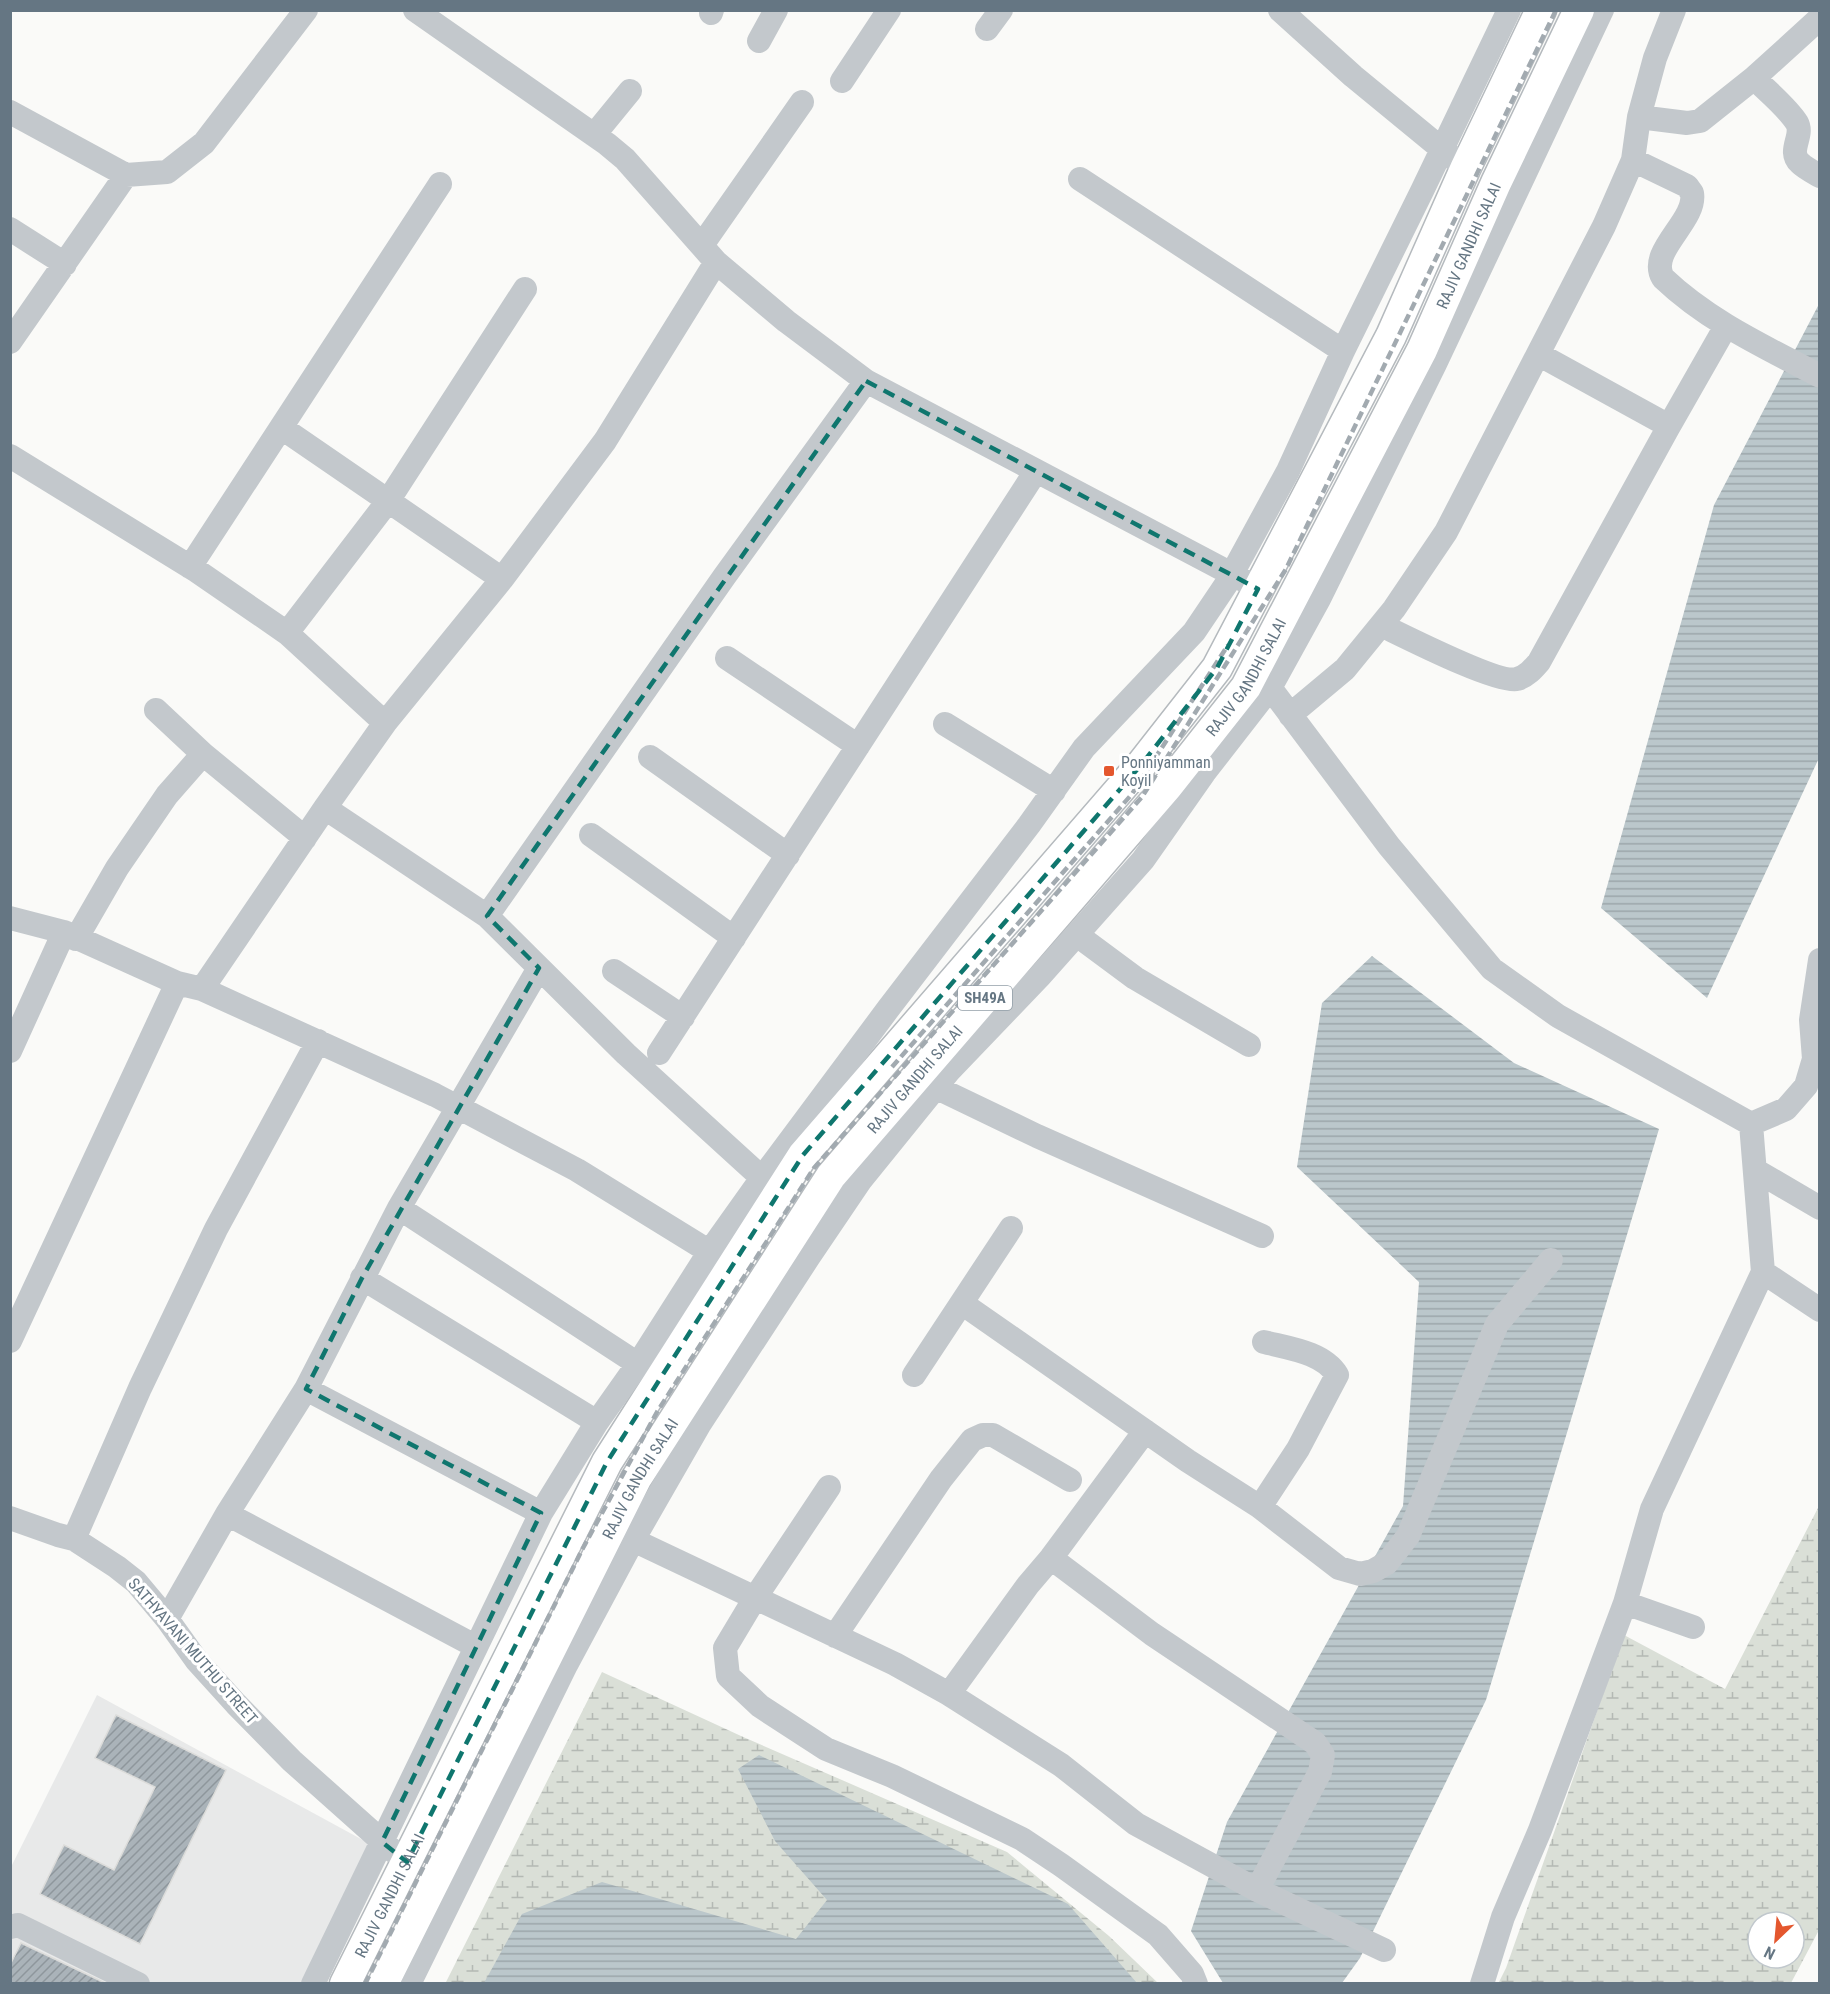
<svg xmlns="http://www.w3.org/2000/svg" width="1830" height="1994" viewBox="0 0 1830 1994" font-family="'Roboto Condensed',sans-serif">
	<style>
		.built { fill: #e8e9e9 }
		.wetland { fill: url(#wetland-marsh); fill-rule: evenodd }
		.water { fill: url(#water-rules) }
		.building { fill: url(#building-hatch); stroke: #dcdcda; stroke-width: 1.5 }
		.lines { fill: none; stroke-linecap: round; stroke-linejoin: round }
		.major-casing { stroke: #b5babe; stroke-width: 33 }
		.minor { stroke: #c3c8cc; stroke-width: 24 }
		.major { stroke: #fff; stroke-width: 30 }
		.rail { stroke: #a2aab0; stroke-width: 4.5; stroke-dasharray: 9 4.5; stroke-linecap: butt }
		.marked { fill: none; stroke: #0f766e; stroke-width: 4.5; stroke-dasharray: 12 8; stroke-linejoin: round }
		.poi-dot { fill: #e4572e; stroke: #fff; stroke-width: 2 }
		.labels { text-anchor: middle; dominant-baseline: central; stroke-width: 6; stroke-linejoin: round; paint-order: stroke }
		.shield { fill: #fff; stroke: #939fa8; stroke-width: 1.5 }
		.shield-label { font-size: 15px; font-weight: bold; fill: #657683 }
		.street-label { font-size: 16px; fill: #657683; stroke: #fff }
		.poi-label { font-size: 16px; fill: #657683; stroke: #fff; text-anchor: start }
	</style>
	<defs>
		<pattern id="wetland-marsh" width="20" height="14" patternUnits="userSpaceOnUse" patternTransform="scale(1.5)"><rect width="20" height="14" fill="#dadfd7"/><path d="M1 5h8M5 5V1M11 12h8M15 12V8" fill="none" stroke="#b4b9b4"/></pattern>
		<pattern id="water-rules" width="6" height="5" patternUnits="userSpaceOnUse" patternTransform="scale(1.5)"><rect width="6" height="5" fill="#bbc7cb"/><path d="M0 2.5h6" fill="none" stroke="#9ca6aa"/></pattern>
		<pattern id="building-hatch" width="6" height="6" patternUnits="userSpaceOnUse" patternTransform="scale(1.5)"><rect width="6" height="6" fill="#aab3b9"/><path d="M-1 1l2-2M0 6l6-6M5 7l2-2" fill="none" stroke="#8e969c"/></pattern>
	</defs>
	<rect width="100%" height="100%" fill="#fafaf8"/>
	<path class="built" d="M 97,1695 L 372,1845 L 303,1983 L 11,1983 L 10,1869 Z"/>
	<path class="wetland" d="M 1819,1506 L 1819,1930 L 1791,1983 L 1498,1984 L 1506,1968 L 1624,1635 L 1725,1689 ZM 1758,1922 L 1794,1922 L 1794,1958 L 1758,1958 Z
		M 602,1672 L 741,1736 L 1007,1852 L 1109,1936 L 1158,1983 L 445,1984 Z"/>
	<path class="water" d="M 1819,304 L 1819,758 L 1707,998 L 1601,908 L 1714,505 Z
		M 1372,956 L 1514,1063 L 1659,1129 L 1486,1700 L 1360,1958 L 1342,1983 L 1223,1983 L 1191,1931 L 1227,1822 L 1403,1506 L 1419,1282 L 1297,1167 L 1322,1003 Z
		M 759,1755 L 1068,1904 L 1137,1983 L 484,1983 L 522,1914 L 602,1882 L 796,1939 L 827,1900 L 775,1841 L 738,1769 Z"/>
	<path class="building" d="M 116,1715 L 226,1770 L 140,1944 L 40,1894 L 64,1845 L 114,1870 L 155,1787 L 95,1758 Z
		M 21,1943 L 105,1983 L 10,1983 L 10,1965 Z"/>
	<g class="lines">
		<defs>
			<g id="major">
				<path id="s1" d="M 345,1984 L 607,1462 L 803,1155 L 1141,765 L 1217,668 L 1391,336 L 1465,169 L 1541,10"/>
				<path id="s2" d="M 383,1984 L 636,1479 L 831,1176 L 1167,787 L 1246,687 L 1422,350 L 1496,183 L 1579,10"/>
			</g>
		</defs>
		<use href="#major" class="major-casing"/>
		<path class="minor" d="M 415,10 L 607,144 L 625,159 L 716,262 L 786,321 L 866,381 L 1245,581
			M 1280,10 L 1353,76 L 1454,159
			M 1674,10 L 1655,58 L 1639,117 L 1633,160 L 1604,226 L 1538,354 L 1669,426 L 1726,326
			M 711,13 L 712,10
			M 987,29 L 1001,10
			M 759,41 L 776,10
			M 1754,78 C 1767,91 1788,108 1797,123 C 1804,136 1787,151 1800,163 C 1805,168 1813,172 1820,176
			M 842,81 L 889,10
			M 10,112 L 126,175 L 167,172 L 204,143 L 306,10
			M 1639,117 L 1687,123 L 1700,121 L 1754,78 L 1820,18
			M 594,135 L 630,91
			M 1633,160 L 1687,186 L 1692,193 C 1697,221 1647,251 1663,278 C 1708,321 1765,347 1820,376
			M 1080,179 L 1343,351
			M 10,229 L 65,264
			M 702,245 L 802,102
			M 10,342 L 126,175
			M 282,428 L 502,579
			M 10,456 L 197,571 L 287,633 L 385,723
			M 190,567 L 440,184
			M 1381,625 C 1404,636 1498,684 1517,679 C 1527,676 1533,669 1539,662 L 1669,426
			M 287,633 L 388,501 L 525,289
			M 727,658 L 858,746
			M 1262,677 L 1389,846 L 1492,969 L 1558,1016 L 1751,1124 L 1763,1272 L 1820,1310
			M 156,710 L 203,754 L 305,838
			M 1290,715 L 1345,669 L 1394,609 L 1446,532 L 1538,354
			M 945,724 L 1054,791
			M 650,757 L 788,855
			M 325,808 L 487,916 L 626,1054 L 762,1178
			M 591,835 L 734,938
			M 487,916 L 724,577 L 866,381
			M 10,918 L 64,932 L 177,983 L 202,989 L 435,1095 L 577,1170 L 723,1260
			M 1077,935 L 1135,978 L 1249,1045
			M 76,939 L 117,868 L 167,795 L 203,754
			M 614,971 L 683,1017
			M 202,989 L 325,808 L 385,723 L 502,579 L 605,441 L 716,262
			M 10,1051 L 64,932
			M 659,1053 L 1036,471
			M 935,1087 L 1037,1136 L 1262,1236
			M 1751,1124 L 1786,1109 L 1806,1086 L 1814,1059 L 1811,1020 L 1820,960
			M 1755,1170 L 1820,1208
			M 399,1208 L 638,1364
			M 362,1278 L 597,1422
			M 963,1304 L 1188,1461 L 1260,1507 L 1339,1568 L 1360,1574 L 1373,1571 L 1387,1563 L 1408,1536 L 1497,1324 L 1551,1260
			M 10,1341 L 177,983
			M 914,1375 L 1011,1228
			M 306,1389 L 541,1513
			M 829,1487 L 755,1598 L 725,1648 L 728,1676 L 760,1706 L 826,1749 L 892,1776 L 1022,1839 L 1061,1865 L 1158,1935 L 1192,1974 L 1196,1984
			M 1260,1507 L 1298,1449 L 1337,1375 C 1323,1352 1287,1348 1264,1342
			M 227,1514 L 475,1646
			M 10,1518 L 58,1535 L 74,1539 L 117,1567 L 136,1582 L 167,1619 L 197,1661 L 236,1704 L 292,1761 L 393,1851
			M 74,1539 L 140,1388 L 216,1229 L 318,1041
			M 633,1540 L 895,1664 L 949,1694 L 1061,1765 L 1136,1824 L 1257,1890 L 1384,1950
			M 1051,1558 L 1152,1634 L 1315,1743 L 1323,1755 L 1320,1772 L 1257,1890
			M 167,1619 L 227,1514 L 306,1389 L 399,1208 L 539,968
			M 1693,1627 L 1625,1603 L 1652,1509 L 1763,1272
			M 835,1636 L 941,1479 L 972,1440 L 983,1435 L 993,1435 L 1070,1480
			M 949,1694 L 1028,1585 L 1051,1558 L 1145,1431
			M 10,1927 L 18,1925 L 138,1984
			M 313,1984 L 541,1513 L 597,1422 L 638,1364 L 710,1251 L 762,1178 L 888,1009 L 1029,825 L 1084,748 L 1194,632 L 1227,583 L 1288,471 L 1343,351 L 1422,191 L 1509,10
			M 409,1984 L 566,1665 L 633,1540 L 699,1425 L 808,1258 L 860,1181 L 949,1071 L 1039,977 L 1143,860 L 1204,773 L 1270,688 L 1319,599 L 1435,364 L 1602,10
			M 1482,1984 L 1503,1917 L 1540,1830 L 1625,1603"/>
		<use href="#major" class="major"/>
		<path class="rail" d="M 892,1067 L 1132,794 L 1228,645
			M 365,1984 L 583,1548 L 657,1412 L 814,1168 L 1142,797 L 1286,569 L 1556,10"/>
	</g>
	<path class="marked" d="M 866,381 L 1258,589 L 1217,668 L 1141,765 L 803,1155 L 607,1462 L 407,1862 L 382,1842 L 541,1513 L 306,1389 L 362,1278 L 539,968 L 487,916 Z"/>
	<rect class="poi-dot" x="1103" y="765" width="12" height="12" rx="3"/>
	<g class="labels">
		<rect class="shield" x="958" y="986" width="54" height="24" rx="4.5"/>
		<g class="shield-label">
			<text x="985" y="998">SH49A</text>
		</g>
		<g class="street-label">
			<text stroke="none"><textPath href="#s2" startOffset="2061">RAJIV GANDHI SALAI</textPath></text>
			<text stroke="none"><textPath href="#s2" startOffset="1575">RAJIV GANDHI SALAI</textPath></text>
			<text stroke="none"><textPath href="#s2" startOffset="1053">RAJIV GANDHI SALAI</textPath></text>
			<text stroke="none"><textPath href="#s2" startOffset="567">RAJIV GANDHI SALAI</textPath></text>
			<text transform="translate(193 1651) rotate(49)">SATHYAVANI MUTHU STREET</text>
			<text stroke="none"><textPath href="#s1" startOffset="99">RAJIV GANDHI SALAI</textPath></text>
		</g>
		<g class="poi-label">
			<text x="1121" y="762">Ponniyamman<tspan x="1121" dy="18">Koyil</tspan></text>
		</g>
	</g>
	<rect width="1830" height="1994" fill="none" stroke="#657683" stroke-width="24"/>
	<g transform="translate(1776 1940) rotate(206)"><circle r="28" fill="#ffffff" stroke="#c1c8cd" stroke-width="1.5"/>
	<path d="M0-4.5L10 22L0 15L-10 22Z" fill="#e4572e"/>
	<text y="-9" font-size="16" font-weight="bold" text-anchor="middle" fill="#657683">N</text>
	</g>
</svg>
